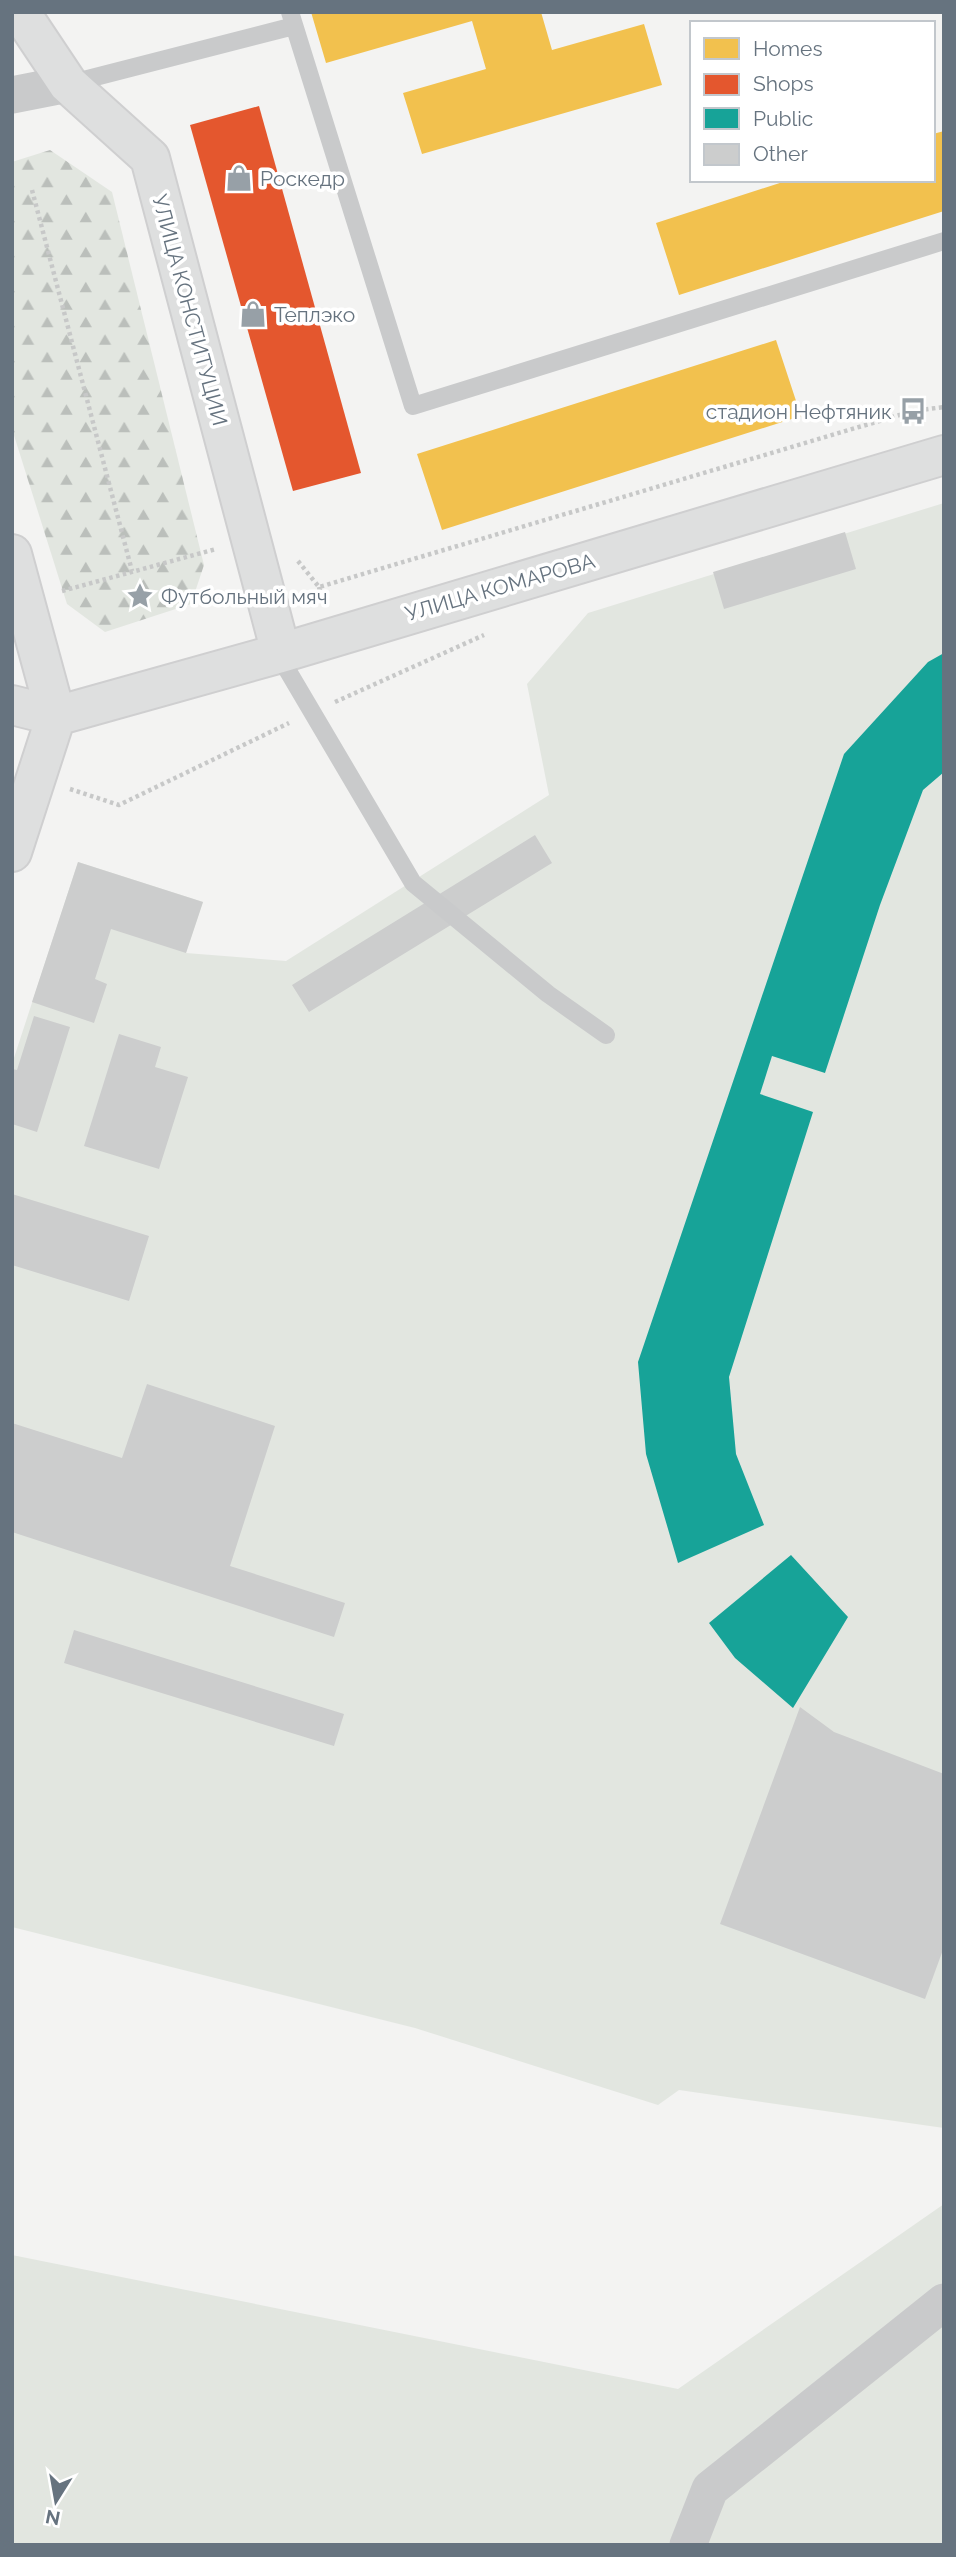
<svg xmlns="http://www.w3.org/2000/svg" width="956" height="2557" viewBox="0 0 956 2557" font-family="Raleway,sans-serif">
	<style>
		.green { fill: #e2e6e0 }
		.forest { fill: url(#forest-firs) }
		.homes { fill: #f2c14e }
		.shops { fill: #e4572e }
		.public { fill: #17a398 }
		.building { fill: #cccdcd }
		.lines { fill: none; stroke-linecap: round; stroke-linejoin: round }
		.secondary-casing { stroke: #cfcfd0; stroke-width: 42 }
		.path { stroke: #c7c8c8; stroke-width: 4.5; stroke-dasharray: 3.5 3.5; stroke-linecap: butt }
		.lane { stroke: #c9cacb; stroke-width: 18 }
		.street { stroke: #c9cacb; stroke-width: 37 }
		.secondary { stroke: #dedfdf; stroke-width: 38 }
		.labels { text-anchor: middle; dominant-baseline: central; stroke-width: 7; stroke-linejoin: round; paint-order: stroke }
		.poi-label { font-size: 21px; fill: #66737f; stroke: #fff; text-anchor: start }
		.street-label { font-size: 21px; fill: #66737f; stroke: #fff }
	</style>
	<defs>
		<pattern id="forest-firs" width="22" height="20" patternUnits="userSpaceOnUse" patternTransform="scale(1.75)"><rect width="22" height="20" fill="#e2e6e0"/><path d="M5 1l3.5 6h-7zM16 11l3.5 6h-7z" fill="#bbbfbb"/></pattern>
	</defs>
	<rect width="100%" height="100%" fill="#f3f3f2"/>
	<path class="green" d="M 944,503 L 944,2128 L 679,2090 L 658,2105 L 415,2028 L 12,1927 L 12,1064 L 78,862 L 203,902 L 186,953 L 286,961 L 549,795 L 527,684 L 588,613 Z
		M 944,2204 L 944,2545 L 12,2545 L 12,2255 L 678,2389 Z"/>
	<path class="forest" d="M 50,150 L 112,192 L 204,565 L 191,604 L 105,632 L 67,604 L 12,429 L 12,162 Z"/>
	<path class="homes" d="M 311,12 L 541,12 L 552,50 L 644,24 L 662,85 L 422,154 L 403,93 L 486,69 L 472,21 L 326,63 Z
		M 944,131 L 944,211 L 679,295 L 656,223 L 789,180 L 933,180 L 933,134 Z
		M 776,340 L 801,416 L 442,530 L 417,454 Z"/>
	<path class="shops" d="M 259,106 L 361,473 L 293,491 L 190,125 Z"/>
	<path class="public" d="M 944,653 L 944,772 L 923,790 L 880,905 L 825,1073 L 772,1056 L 760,1094 L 813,1112 L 729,1377 L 736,1454 L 764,1525 L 678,1563 L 646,1454 L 638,1362 L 844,754 L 928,662 Z
		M 791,1555 L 848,1617 L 793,1708 L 735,1658 L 709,1623 Z"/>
	<path class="building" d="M 845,532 L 856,569 L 724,609 L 713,572 Z
		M 535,835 L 552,863 L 309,1012 L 292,985 Z
		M 78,862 L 203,902 L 186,953 L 111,929 L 95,979 L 107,984 L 94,1023 L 32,1002 Z
		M 34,1016 L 70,1027 L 37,1132 L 12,1124 L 12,1069 L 17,1070 Z
		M 119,1034 L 161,1047 L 155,1067 L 188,1077 L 159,1169 L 84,1146 Z
		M 12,1194 L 149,1236 L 129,1301 L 12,1265 Z
		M 147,1384 L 275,1426 L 230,1566 L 345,1603 L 334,1637 L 12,1532 L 12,1423 L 122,1458 Z
		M 74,1630 L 344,1714 L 334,1746 L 64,1663 Z
		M 800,1707 L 834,1732 L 944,1774 L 944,1947 L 925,1999 L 720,1924 Z"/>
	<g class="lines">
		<defs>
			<path id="secondary" d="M 20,12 L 68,84 L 150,158 L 281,653
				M 12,554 L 56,716
				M 12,705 L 56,716
				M 56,716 L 281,653 L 944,455
				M 12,852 L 56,716"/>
		</defs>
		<use href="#secondary" class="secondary-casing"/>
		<path class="path" d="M 32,190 L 132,571
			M 298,561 L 319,587 L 913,411 L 944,407
			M 319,587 L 323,603
			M 62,591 L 216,549
			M 335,702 L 484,635
			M 70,789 L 119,805 L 289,723"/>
		<path class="lane" d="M 290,12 L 413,406 L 944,241
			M 68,84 L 294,26
			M 281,653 L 285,666 L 413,883 L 548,994 L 606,1035"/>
		<path class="street" d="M 12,95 L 68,84
			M 688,2545 L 710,2489 L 944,2302"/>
		<use href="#secondary" class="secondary"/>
	</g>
	<defs>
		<symbol id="shop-bare" viewBox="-9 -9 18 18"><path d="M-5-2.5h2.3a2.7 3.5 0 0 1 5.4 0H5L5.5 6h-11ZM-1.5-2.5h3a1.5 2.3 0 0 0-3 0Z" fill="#97a0a7" stroke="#fff" stroke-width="2.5" paint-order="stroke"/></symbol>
		<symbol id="bus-bare" viewBox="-9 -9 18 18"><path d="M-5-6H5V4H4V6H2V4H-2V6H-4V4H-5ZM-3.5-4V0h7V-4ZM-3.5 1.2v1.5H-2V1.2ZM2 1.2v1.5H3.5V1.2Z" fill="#97a0a7" stroke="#fff" stroke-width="2.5" paint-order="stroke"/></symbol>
		<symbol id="sight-bare" viewBox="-9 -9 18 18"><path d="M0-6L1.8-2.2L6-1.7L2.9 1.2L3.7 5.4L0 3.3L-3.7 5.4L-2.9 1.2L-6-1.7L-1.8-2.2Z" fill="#97a0a7" stroke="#fff" stroke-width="2.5" paint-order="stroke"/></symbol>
	</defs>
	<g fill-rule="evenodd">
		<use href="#shop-bare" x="220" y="159" width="38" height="38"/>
		<use href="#shop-bare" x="234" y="295" width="38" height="38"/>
		<use href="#bus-bare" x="894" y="392" width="38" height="38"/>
		<use href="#sight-bare" x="121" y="577" width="38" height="38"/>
	</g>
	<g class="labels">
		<g class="poi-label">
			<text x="260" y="178">Роскедр</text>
			<text x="274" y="314">Теплэко</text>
			<text x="892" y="411" text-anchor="end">стадион Нефтяник</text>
			<text x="161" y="596">Футбольный мяч</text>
		</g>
		<g class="street-label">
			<text transform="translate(190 310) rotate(75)">УЛИЦА КОНСТИТУЦИИ</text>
			<text transform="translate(500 587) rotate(-16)">УЛИЦА КОМАРОВА</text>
		</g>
	</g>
	<rect width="956" height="2557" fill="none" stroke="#66737f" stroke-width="28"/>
	<rect x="690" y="21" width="245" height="161" fill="#ffffff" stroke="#c2c7cc" stroke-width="2"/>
	<rect x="704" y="38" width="35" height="21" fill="#f2c14e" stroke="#c2c7cc" stroke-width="2"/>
	<text x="753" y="56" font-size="21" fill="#66737f">Homes</text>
	<rect x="704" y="74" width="35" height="21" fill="#e4572e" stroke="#c2c7cc" stroke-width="2"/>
	<text x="753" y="91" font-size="21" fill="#66737f">Shops</text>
	<rect x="704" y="108" width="35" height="21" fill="#17a398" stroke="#c2c7cc" stroke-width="2"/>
	<text x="753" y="126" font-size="21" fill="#66737f">Public</text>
	<rect x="704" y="144" width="35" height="21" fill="#cccdcd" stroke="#c2c7cc" stroke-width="2"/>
	<text x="753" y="161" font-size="21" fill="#66737f">Other</text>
	<g transform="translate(56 2501) rotate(191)" stroke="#ffffff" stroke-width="5" paint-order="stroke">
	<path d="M0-5L12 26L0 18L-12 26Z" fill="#66737f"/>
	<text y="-10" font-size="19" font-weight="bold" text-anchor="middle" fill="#66737f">N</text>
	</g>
</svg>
